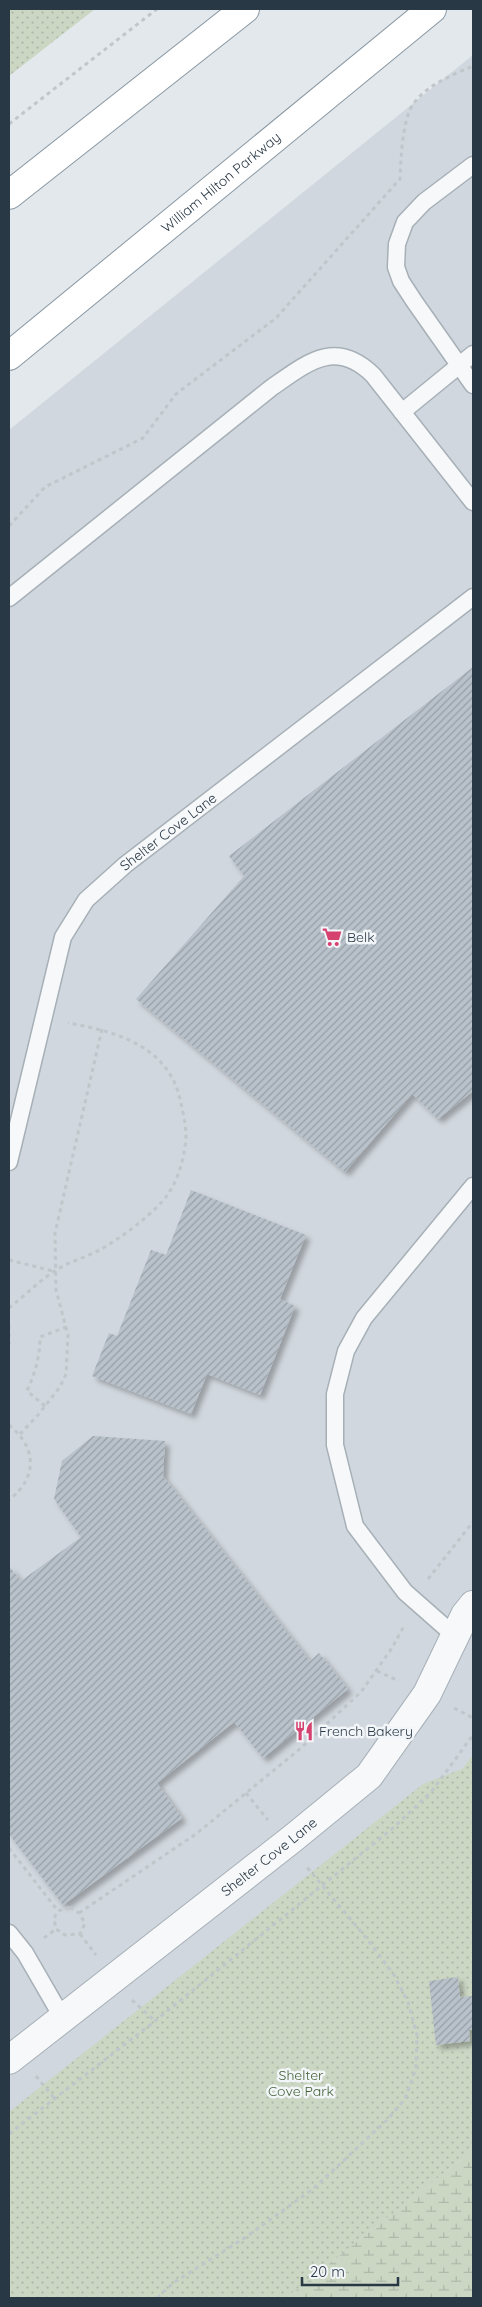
<svg xmlns="http://www.w3.org/2000/svg" width="482" height="2307" viewBox="0 0 482 2307" font-family="Quicksand,sans-serif">
	<style>
		.built { fill: #d1d7de }
		.green { fill: url(#green-dots) }
		.wetland { fill: url(#wetland-marsh) }
		.building { fill: url(#building-hatch); filter: url(#shadow) }
		.lines { fill: none; stroke-linecap: round; stroke-linejoin: round }
		.lane-casing { stroke: #a7b0b7; stroke-width: 19 }
		.street-casing { stroke: #a7b0b7; stroke-width: 30 }
		.highway-casing { stroke: #8998a3; stroke-width: 30 }
		.path { stroke: #c1c6cb; stroke-width: 3; stroke-dasharray: 4 4; stroke-linecap: butt }
		.lane { stroke: #f6f8fa; stroke-width: 16 }
		.street { stroke: #f6f8fa; stroke-width: 28 }
		.highway { stroke: #fff; stroke-width: 28 }
		.labels { text-anchor: middle; dominant-baseline: central; stroke-width: 5; stroke-linejoin: round; paint-order: stroke }
		.street-label { font-size: 14px; fill: #293845; stroke: #f3f6f9 }
		.poi-label { font-size: 14px; fill: #293845; stroke: #f3f6f9; text-anchor: start }
		.park-label { font-size: 14px; fill: #456236; stroke: #f3f6f9 }
	</style>
	<defs>
		<pattern id="green-dots" width="8" height="8" patternUnits="userSpaceOnUse" patternTransform="scale(1.25)"><rect width="8" height="8" fill="#cbd6c3"/><path d="M2 2h.1M6 6h.1" fill="none" stroke="#aeb8a9" stroke-width="1.8" stroke-linecap="round"/></pattern>
		<pattern id="wetland-marsh" width="20" height="14" patternUnits="userSpaceOnUse" patternTransform="scale(1.25)"><rect width="20" height="14" fill="#cbd6c3"/><path d="M1 5h8M5 5V1M11 12h8M15 12V8" fill="none" stroke="#aeb8a9"/></pattern>
		<pattern id="building-hatch" width="6" height="6" patternUnits="userSpaceOnUse" patternTransform="scale(1.25)"><rect width="6" height="6" fill="#b9c2ca"/><path d="M-1 1l2-2M0 6l6-6M5 7l2-2" fill="none" stroke="#969fa6"/></pattern>
		<filter id="shadow"><feDropShadow dx="4.5" dy="4.5" stdDeviation="2.5" flood-color="#0004"/></filter>
	</defs>
	<rect width="100%" height="100%" fill="#e3e8ec"/>
	<path class="built" d="M 473,55 L 473,2150 L 286,2298 L 9,2298 L 9,430 Z"/>
	<path class="green" d="M 9,9 L 95,9 L 9,76 Z
		M 473,1755 L 473,2150 L 286,2298 L 9,2298 L 9,2112 L 423,1784 L 462,1769 Z"/>
	<path class="wetland" d="M 473,2150 L 473,2298 L 286,2298 Z"/>
	<path class="building" d="M 473,667 L 473,1091 L 438,1119 L 412,1094 L 345,1172 L 136,999 L 244,876 L 229,856 Z
		M 191,1190 L 306,1235 L 280,1299 L 295,1306 L 260,1395 L 207,1374 L 191,1414 L 92,1376 L 109,1333 L 117,1336 L 151,1250 L 166,1255 Z
		M 93,1436 L 165,1441 L 163,1476 L 310,1661 L 319,1653 L 348,1689 L 263,1758 L 234,1722 L 157,1783 L 182,1818 L 63,1905 L 9,1834 L 9,1566 L 21,1581 L 81,1537 L 54,1499 L 62,1461 Z
		M 458,1977 L 460,1997 L 473,1996 L 473,2030 L 469,2030 L 470,2041 L 436,2045 L 429,1981 Z"/>
	<g class="lines">
		<defs>
			<g id="lane">
				<path d="M 473,165 L 424,202 L 405,222 L 397,244 L 396,267 L 401,281 L 414,301 L 473,385"/>
				<path d="M 402,412 L 473,354"/>
				<path d="M 9,598 L 271,388 C 307,363 335,338 373,375 L 473,502"/>
				<path id="s1" d="M 9,1162 L 63,937 L 86,900 L 125,865 L 473,597"/>
				<path d="M 455,1636 L 405,1592 L 355,1526 L 335,1445 L 335,1394 L 346,1351 L 364,1318 L 473,1186"/>
				<path d="M 9,1933 L 25,1953 L 62,2017"/>
			</g>
			<g id="street">
				<path id="s2" d="M 9,2060 L 292,1839 L 369,1776 L 427,1694 L 465,1615 L 473,1605"/>
			</g>
			<g id="highway">
				<path d="M 9,195 L 245,9"/>
				<path id="s3" d="M 9,356 L 432,9"/>
			</g>
		</defs>
		<use href="#lane" class="lane-casing"/>
		<use href="#street" class="street-casing"/>
		<use href="#highway" class="highway-casing"/>
		<path class="path" d="M 9,124 L 157,9
			M 9,526 L 45,487 L 143,438 L 176,394 L 276,318 L 400,179 C 401,160 402,118 414,103 C 427,85 454,74 473,66
			M 9,1260 L 53,1271
			M 9,1308 C 23,1297 37,1283 53,1272 C 67,1262 86,1258 101,1249 C 120,1239 156,1212 168,1194 C 179,1178 185,1155 186,1136 C 186,1123 182,1108 179,1095 C 165,1045 114,1031 68,1023
			M 9,1325 L 9,1347
			M 45,1406 L 27,1391 C 35,1373 40,1357 40,1337 L 66,1327
			M 9,1425 C 37,1448 38,1477 9,1500
			M 20,1434 L 38,1415 L 60,1387 L 66,1374 L 68,1335 L 56,1290 L 55,1233 L 102,1029
			M 428,1579 L 473,1522
			M 377,1671 L 399,1681
			M 454,1708 L 473,1718
			M 246,1793 L 268,1820
			M 9,1848 L 58,1911
			M 70,1907 L 79,1913 L 85,1923 L 80,1934 L 65,1935 L 56,1929 L 54,1918 L 58,1911 Z
			M 79,1913 L 196,1834 L 301,1748 L 361,1692 L 392,1648 L 404,1626
			M 80,1934 L 96,1955
			M 44,1938 L 56,1929
			M 132,2000 L 155,2021
			M 36,2076 L 54,2098
			M 9,2134 L 155,2021 L 393,1828 L 432,1791 L 473,1735
			M 157,2298 L 173,2283 L 246,2237 L 313,2189 L 387,2120 L 405,2099 L 416,2068 L 417,2035 L 408,2002 L 394,1975 L 368,1940 L 306,1866"/>
		<use href="#lane" class="lane"/>
		<use href="#street" class="street"/>
		<use href="#highway" class="highway"/>
	</g>
	<defs>
		<symbol id="supermarket-bare" viewBox="-9 -9 18 18"><path d="M-6-5.5h2.5l.6 2H6L4.5 2H-2.5L-4.4-4H-6ZM-1.5 3.2a1.3 1.3 0 1 0 .1 0ZM3 3.2a1.3 1.3 0 1 0 .1 0Z" fill="#d64270" stroke="#f3f6f9" stroke-width="2.5" paint-order="stroke"/></symbol>
		<symbol id="restaurant-bare" viewBox="-9 -9 18 18"><path d="M-5-6h1v4h1v-4h1v4h1v-4h1v5L-1.5 .5V6h-2V.5L-5-1ZM5-6V6H3V1.5H1.5Q1.5-4 5-6Z" fill="#d64270" stroke="#f3f6f9" stroke-width="2.5" paint-order="stroke"/></symbol>
	</defs>
	<g fill-rule="evenodd">
		<use href="#supermarket-bare" x="318" y="923" width="28" height="28"/>
		<use href="#restaurant-bare" x="290" y="1717" width="28" height="28"/>
	</g>
	<g class="labels">
		<g class="street-label">
			<text stroke="none"><textPath href="#s3" startOffset="274">William Hilton Parkway</textPath></text>
			<text stroke="none"><textPath href="#s1" startOffset="382">Shelter Cove Lane</textPath></text>
			<text stroke="none"><textPath href="#s2" startOffset="330">Shelter Cove Lane</textPath></text>
		</g>
		<g class="poi-label">
			<text x="347" y="937">Belk</text>
			<text x="319" y="1731">French Bakery</text>
		</g>
		<g class="park-label">
			<text x="301" y="2075">Shelter<tspan x="301" dy="16">Cove Park</tspan></text>
		</g>
	</g>
	<rect width="482" height="2307" fill="none" stroke="#293845" stroke-width="20"/>
	<path d="M302 2277v8h96v-8" fill="none" stroke="#293845" stroke-width="2.5"/>
	<text x="310" y="2277" font-size="15" fill="#293845" stroke="#f3f6f9" stroke-width="4" paint-order="stroke">20 m</text>
</svg>
